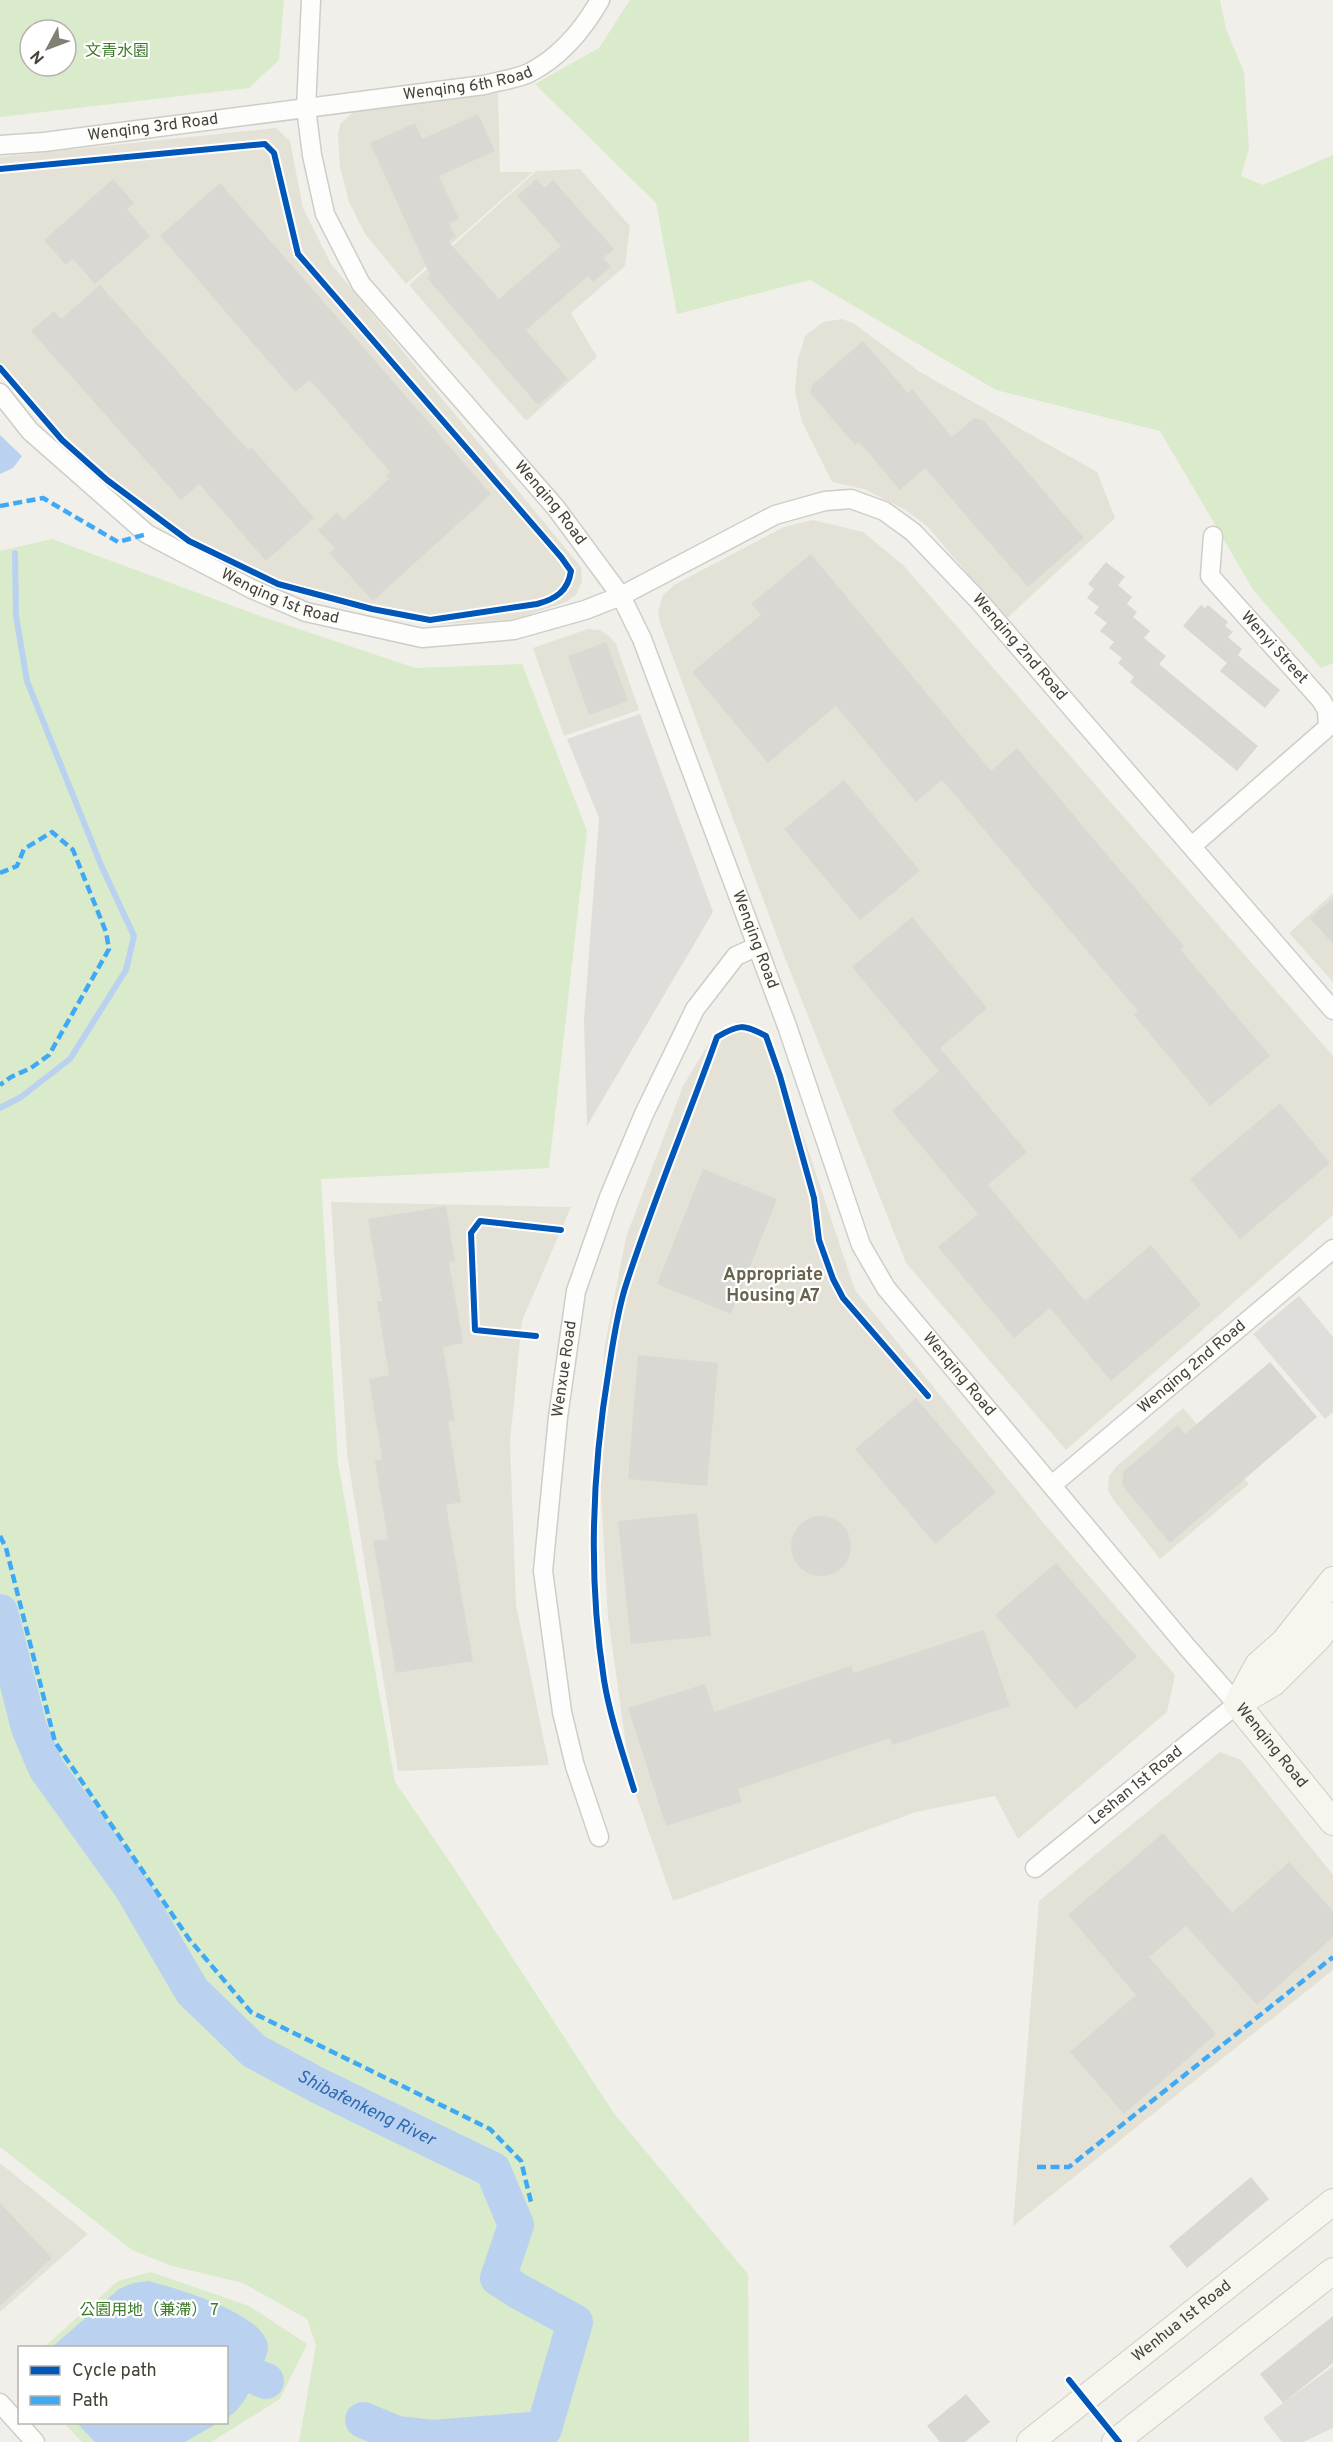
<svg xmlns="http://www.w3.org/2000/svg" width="1333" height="2442" viewBox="0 0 1333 2442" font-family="Overpass,'Noto Sans TC',sans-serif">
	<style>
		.residential { fill: #e4e2d7 }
		.green { fill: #d9ebca; fill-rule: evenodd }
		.parking { fill: #e0deda }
		.water { fill: #bad2ef }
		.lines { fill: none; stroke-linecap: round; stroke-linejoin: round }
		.stream { stroke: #bad2ef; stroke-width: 6 }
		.river { stroke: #bad2ef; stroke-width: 36 }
		.building { fill: #dad8d2 }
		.street-casing { stroke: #cecdc7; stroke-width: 21 }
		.secondary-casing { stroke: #d0cec1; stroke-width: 28 }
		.street { stroke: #fdfdfc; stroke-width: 18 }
		.secondary { stroke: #f7f6ee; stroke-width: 26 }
		.quiet { stroke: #3fa9f5; stroke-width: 4.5; stroke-dasharray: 9 4.5; stroke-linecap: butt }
		.cycleway-casing { stroke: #fff; stroke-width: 10 }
		.cycleway { stroke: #0057b8; stroke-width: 6 }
		.labels { text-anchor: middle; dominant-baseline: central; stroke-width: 4.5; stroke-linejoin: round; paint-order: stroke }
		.park-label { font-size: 16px; fill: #3c7929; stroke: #fff }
		.street-label { font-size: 16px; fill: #474236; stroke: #fff }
		.neighbourhood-label { font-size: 18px; font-weight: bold; fill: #69624d; stroke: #fff }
		.water-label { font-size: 18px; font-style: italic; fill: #2e69b3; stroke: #fff }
	</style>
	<rect width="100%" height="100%" fill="#f0efea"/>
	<path class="residential" d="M 498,93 L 500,172 L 533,172 L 406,284 L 365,234 L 349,202 L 340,167 L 338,135 L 340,124 L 353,112 L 368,108 Z
		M 276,128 L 290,141 L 303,208 L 331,264 L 581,567 L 582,581 L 576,595 L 566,602 L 516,619 L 429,625 L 342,607 L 256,574 L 171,527 L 80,455 L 0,365 L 0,157 Z
		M 580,169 L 630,226 L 625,266 L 571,313 L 597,357 L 526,421 L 409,285 L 536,171 Z
		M 842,319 L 853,323 L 920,372 L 1097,472 L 1115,518 L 1006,619 L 928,527 L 906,510 L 864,489 L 832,482 L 802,422 L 795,392 L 798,359 L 805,336 L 823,322 Z
		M 813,520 L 863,532 L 903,565 L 1333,1056 L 1333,1215 L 1066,1450 L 906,1263 L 785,958 L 660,623 L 658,612 L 663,595 L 674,585 L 784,527 Z
		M 588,629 L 600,630 L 609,636 L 616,644 L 639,710 L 564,736 L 533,648 Z
		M 1333,893 L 1333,982 L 1289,933 Z
		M 739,1021 L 748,1022 L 762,1030 L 774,1048 L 855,1290 L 1046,1526 L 1175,1675 L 1167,1712 L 1018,1839 L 995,1796 L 916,1812 L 673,1901 L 631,1781 L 608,1617 L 600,1475 L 604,1350 L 626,1237 L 683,1086 L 712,1038 L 726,1027 Z
		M 331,1202 L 571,1207 L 522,1321 L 510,1442 L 516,1605 L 549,1765 L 398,1771 L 347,1453 Z
		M 1183,1408 L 1249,1484 L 1160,1559 L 1113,1499 L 1108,1490 L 1109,1476 L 1116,1467 Z
		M 1220,1752 L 1241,1760 L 1333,1875 L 1333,1970 L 1013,2226 L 1039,1901 Z
		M 1,2164 L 88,2234 L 0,2312 L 0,2165 Z"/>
	<path class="green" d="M 0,0 L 284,0 L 279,60 L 249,88 L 0,117 ZM 30,30 L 66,30 L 66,66 L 30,66 Z
		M 630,0 L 1220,0 L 1226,29 L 1244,72 L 1249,148 L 1241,176 L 1263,185 L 1333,155 L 1333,663 L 1321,668 L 1254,591 L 1160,431 L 996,390 L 810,280 L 677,314 L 656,203 L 535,84 L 599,48 Z
		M 52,539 L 260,616 L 415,668 L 522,664 L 587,831 L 549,1168 L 321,1179 L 338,1463 L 395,1782 L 452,1865 L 613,2112 L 748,2274 L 749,2442 L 299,2442 L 316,2345 L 307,2319 L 243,2283 L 172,2266 L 132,2250 L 0,2147 L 0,551 Z
		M 151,2272 L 249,2306 L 307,2344 L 280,2399 L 211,2442 L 82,2442 L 64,2423 L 226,2422 L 226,2348 L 43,2348 L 118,2281 Z"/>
	<path class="parking" d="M 640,714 L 713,912 L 587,1126 L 584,1021 L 599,818 L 567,739 Z
		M 1299,1296 L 1333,1337 L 1333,1412 L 1325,1419 L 1253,1334 Z
		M 1333,2366 L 1333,2428 L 1303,2442 L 1282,2442 L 1263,2418 Z"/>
	<path class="water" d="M 0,435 L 22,456 L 13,468 L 0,474 Z
		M 149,2281 C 177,2289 268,2314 268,2348 C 268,2356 261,2366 258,2374 C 249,2392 244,2407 227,2418 L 226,2348 L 52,2347 L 119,2289 L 133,2283 Z
		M 77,2423 L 218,2423 L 185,2442 L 95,2442 Z"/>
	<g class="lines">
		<path class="stream" d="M 0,1108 L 21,1097 L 70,1059 L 126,970 L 134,936 L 101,865 L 27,681 L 16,616 L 15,553"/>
		<g class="river">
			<path id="s1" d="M 0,1612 L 29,1728 L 46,1768 L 132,1888 L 192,1991 L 254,2051 L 319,2086 L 493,2170 L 516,2225 L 498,2278 L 518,2291 L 575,2322 L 544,2429 L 433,2438 L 397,2434 L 363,2420"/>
			<path d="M 256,2377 L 266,2381"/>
		</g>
	</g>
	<path class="building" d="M 478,114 L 495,151 L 439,176 L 459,219 L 449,223 L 456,237 L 448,241 L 499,299 L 561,246 L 517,196 L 536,179 L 544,188 L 553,180 L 614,249 L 603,258 L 611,267 L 593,282 L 588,276 L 526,330 L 568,379 L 538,405 L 427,278 L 430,275 L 370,143 L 415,123 L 422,139 Z
		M 113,179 L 134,203 L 127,209 L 150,236 L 95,284 L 73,259 L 66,265 L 44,240 Z
		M 220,183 L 491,494 L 373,601 L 329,553 L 335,548 L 318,530 L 337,513 L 344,520 L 389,479 L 386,476 L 390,472 L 310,380 L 295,392 L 160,236 Z
		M 100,285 L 248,450 L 251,447 L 314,518 L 266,561 L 199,484 L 181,500 L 31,331 L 54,311 L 61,319 Z
		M 863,341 L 908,393 L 912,389 L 952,437 L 974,418 L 983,420 L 1084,538 L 1028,587 L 925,468 L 900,490 L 859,442 L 855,445 L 811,394 L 811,386 Z
		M 811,554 L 991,771 L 1017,748 L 1184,946 L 1180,949 L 1270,1056 L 1210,1106 L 1134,1015 L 1138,1011 L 942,780 L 916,802 L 836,706 L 768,763 L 692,672 L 761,615 L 751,604 Z
		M 1106,562 L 1125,577 L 1118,585 L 1132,597 L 1127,604 L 1137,612 L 1133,617 L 1150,631 L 1144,638 L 1166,656 L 1159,664 L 1258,746 L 1237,771 L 1130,682 L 1134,677 L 1118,663 L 1122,658 L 1109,648 L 1114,642 L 1100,631 L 1107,623 L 1094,613 L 1099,607 L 1087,598 L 1094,589 L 1088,584 Z
		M 1201,605 L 1205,608 L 1208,605 L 1228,622 L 1225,626 L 1233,632 L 1228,637 L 1242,649 L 1238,655 L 1280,690 L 1265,708 L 1220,671 L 1227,663 L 1183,626 Z
		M 606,642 L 628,701 L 589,715 L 568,656 Z
		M 844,780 L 920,871 L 860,920 L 784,829 Z
		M 1333,898 L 1333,944 L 1310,918 Z
		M 912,917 L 987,1008 L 940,1048 L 1027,1152 L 988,1185 L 1085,1301 L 1151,1245 L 1201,1305 L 1111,1381 L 1050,1308 L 1014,1338 L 938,1247 L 978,1214 L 892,1111 L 939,1071 L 852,967 Z
		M 1280,1103 L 1330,1163 L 1240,1239 L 1190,1179 Z
		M 703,1169 L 777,1199 L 731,1314 L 657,1284 Z
		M 446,1206 L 455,1261 L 449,1262 L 463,1343 L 443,1347 L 455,1421 L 448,1422 L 461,1502 L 446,1505 L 473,1661 L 396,1673 L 373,1541 L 388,1539 L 375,1461 L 382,1459 L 369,1379 L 389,1375 L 377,1301 L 382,1301 L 368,1219 Z
		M 638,1355 L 718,1363 L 707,1486 L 628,1479 Z
		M 1270,1362 L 1317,1417 L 1170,1543 L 1125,1489 L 1122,1483 L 1124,1471 L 1178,1425 L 1185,1434 Z
		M 916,1398 L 996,1492 L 935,1544 L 855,1449 Z
		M 697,1513 L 711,1636 L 631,1644 L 618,1521 Z
		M791 1546a30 30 0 1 1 60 0a30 30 0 1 1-60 0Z
		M 1056,1563 L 1137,1657 L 1076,1709 L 995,1615 Z
		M 984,1630 L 1010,1706 L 892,1745 L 890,1738 L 738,1789 L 742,1802 L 666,1826 L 628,1708 L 705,1684 L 714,1712 L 851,1666 L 854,1673 Z
		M 1163,1833 L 1232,1913 L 1289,1862 L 1333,1911 L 1333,1937 L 1257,2005 L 1186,1926 L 1149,1957 L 1216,2034 L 1124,2114 L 1070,2052 L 1136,1995 L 1068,1915 Z
		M 1251,2177 L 1269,2199 L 1187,2268 L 1169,2246 Z
		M 0,2203 L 52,2258 L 0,2306 Z
		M 1333,2316 L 1333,2363 L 1283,2403 L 1260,2374 Z
		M 966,2394 L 990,2422 L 965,2442 L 940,2442 L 927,2426 Z"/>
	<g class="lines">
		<defs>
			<g id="street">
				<path id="s2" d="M 311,0 L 306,108 L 312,155 L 325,214 L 361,284 L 556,508 L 621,596 L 642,639 L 787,1026 L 861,1245 L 886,1288 L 1187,1647 L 1237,1704 L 1035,1868"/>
				<path id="s3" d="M 0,145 L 44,142 L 484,85 C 498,81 516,79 529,73 C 560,57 583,30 600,0"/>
				<path id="s4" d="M 0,393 L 30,431 L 147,534 L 252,589 L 306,612 L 422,638 L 514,630 L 585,610 L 621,596 L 775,515 L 825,501 L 851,499 L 884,511 L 913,532 L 979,601 L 1333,1010"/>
				<path d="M 1192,846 L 1328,727 L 1327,710 L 1321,700 L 1210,576 L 1213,536"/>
				<path id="s5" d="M 1052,1485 L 1333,1249"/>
				<path id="s6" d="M 599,1837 L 575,1766 L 562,1712 L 543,1571 L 558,1417 L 576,1291 L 609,1197 L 644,1114 L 695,1009 L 736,956 L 756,947"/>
				<path d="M 0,2403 L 35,2442"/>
			</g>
			<g id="secondary">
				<path d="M 1237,1704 L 1258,1665 L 1284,1642 L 1333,1580"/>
				<path id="s7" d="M 1237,1704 L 1333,1822"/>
				<path d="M 1237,1704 L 1273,1683 L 1319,1637 L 1333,1616"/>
				<path id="s8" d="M 1030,2442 L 1333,2202"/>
				<path d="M 1115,2442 L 1333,2271"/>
			</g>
		</defs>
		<use href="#street" class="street-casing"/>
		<use href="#secondary" class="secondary-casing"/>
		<use href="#street" class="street"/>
		<use href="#secondary" class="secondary"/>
		<path class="quiet" d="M 0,506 L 43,498 L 118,542 L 147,534
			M 0,873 L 17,866 L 24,849 L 52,832 L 73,850 L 106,932 L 109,949 L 49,1055 L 31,1068 L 11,1077 L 0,1085
			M 0,1536 L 6,1548 L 55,1742 L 189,1939 L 251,2012 L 490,2129 L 521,2161 L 531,2202
			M 1037,2167 L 1069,2167 L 1333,1957"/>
		<defs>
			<path id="cycleway" d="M 0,169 L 265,144 L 274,153 L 298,254 L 561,557 L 571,571 C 568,591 556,599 537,604 L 430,620 L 372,609 L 278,584 L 189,541 L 107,480 L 62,440 L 0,368
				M 536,1336 L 475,1330 L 471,1233 L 480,1221 L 561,1230
				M 634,1790 C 623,1754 610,1717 604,1680 C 588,1578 592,1471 609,1368 C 613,1342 617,1314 625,1288 C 652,1203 687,1121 717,1037 C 739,1024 743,1024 766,1036 L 780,1076 L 814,1198 L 819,1240 L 833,1279 L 843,1298 L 928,1396
				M 1069,2380 L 1119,2442"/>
		</defs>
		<use href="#cycleway" class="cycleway-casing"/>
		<use href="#cycleway" class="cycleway"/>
	</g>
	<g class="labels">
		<g class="park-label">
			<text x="117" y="52">文青水園</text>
			<text x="149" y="2311">公園用地（兼滯） 7</text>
		</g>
		<g class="street-label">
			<text stroke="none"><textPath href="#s3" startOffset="472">Wenqing 6th Road</textPath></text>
			<text stroke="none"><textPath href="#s3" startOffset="154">Wenqing 3rd Road</textPath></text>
			<text stroke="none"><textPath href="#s2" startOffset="584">Wenqing Road</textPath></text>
			<text stroke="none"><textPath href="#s4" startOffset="352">Wenqing 1st Road</textPath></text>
			<text stroke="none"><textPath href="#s4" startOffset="1185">Wenqing 2nd Road</textPath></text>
			<text transform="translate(1274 648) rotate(48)">Wenyi Street</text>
			<text stroke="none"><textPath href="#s2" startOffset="1070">Wenqing Road</textPath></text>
			<text stroke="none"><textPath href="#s5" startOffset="183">Wenqing 2nd Road</textPath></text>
			<text stroke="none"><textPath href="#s6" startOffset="476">Wenxue Road</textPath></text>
			<text stroke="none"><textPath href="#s2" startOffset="1556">Wenqing Road</textPath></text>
			<text stroke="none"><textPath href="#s7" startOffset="54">Wenqing Road</textPath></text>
			<text transform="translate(1136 1786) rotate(-39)">Leshan 1st Road</text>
			<text stroke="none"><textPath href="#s8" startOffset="194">Wenhua 1st Road</textPath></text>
		</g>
		<g class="neighbourhood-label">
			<text x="773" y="1275">Appropriate<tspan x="773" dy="21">Housing A7</tspan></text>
		</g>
		<g class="water-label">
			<text stroke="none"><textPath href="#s1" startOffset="642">Shibafenkeng River</textPath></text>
		</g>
	</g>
	<rect x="18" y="2346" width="210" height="78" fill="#ffffff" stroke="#b5b3af" stroke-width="1.5"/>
	<rect x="30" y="2366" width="30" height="9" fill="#0057b8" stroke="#b5b3af" stroke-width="1.5"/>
	<text x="72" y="2376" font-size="18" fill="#474236">Cycle path</text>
	<rect x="30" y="2396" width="30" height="9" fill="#3fa9f5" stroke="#b5b3af" stroke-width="1.5"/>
	<text x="72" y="2406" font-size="18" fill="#474236">Path</text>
	<g transform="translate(48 48) rotate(229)"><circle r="28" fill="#ffffff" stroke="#b5b3af" stroke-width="1.5"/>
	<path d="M0-4.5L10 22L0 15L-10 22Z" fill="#827f75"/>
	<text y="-9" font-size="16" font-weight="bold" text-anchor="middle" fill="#474236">N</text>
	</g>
</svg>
